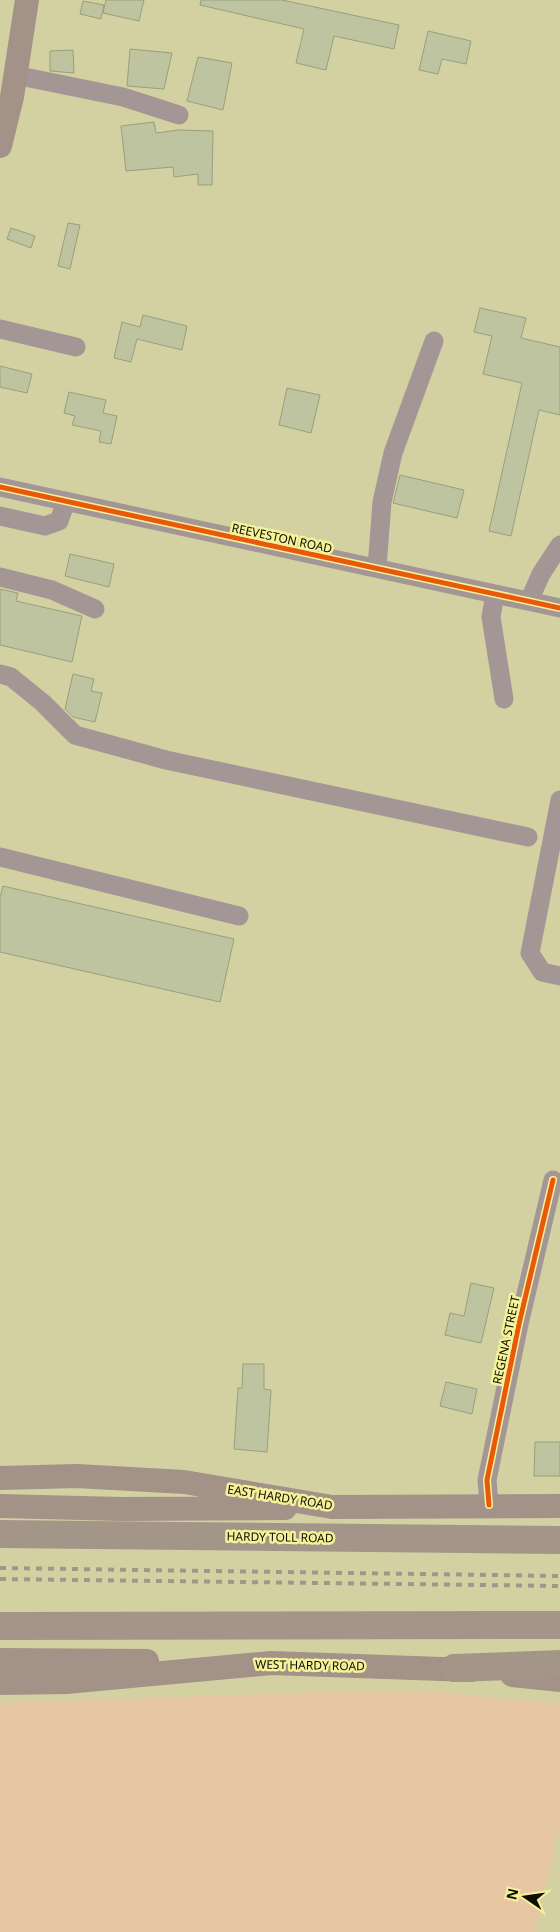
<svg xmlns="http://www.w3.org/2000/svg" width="560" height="1932" viewBox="0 0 560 1932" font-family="'Noto Sans',sans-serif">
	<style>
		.green { fill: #e7c7a3 }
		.building { fill: #bec4a0; stroke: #9a9f7b }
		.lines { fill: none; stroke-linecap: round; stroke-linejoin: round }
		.minor { stroke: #a59696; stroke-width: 19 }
		.major { stroke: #a29288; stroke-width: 24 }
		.highway { stroke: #a39688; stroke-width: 28 }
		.rail { stroke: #a19789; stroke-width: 4; stroke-dasharray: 6 6; stroke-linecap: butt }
		.cycleway-casing { stroke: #f5f29a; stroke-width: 8 }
		.cycleway { stroke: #e8590c; stroke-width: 5 }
		.labels { text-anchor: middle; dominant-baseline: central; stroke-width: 5; stroke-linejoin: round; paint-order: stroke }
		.street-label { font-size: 12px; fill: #0f0e00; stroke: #f5f29a }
	</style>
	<rect width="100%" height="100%" fill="#d3d1a2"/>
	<path class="green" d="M 430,1691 L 560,1704 L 560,1825 L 535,1932 L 0,1932 L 0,1703 L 320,1692 Z"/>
	<path class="building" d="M 106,0 L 144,0 L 139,21 L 103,13 Z
		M 201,0 L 282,0 L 399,25 L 394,49 L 334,36 L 326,70 L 296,63 L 304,29 L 200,5 Z
		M 83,1 L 104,5 L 101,19 L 80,14 Z
		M 428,31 L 471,41 L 466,64 L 442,59 L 438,74 L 419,70 Z
		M 130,49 L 172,53 L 164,89 L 127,86 Z
		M 73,50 L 74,73 L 50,71 L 50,51 Z
		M 198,57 L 232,63 L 223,110 L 187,101 Z
		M 154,122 L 156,133 L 178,130 L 213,131 L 212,185 L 198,185 L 198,174 L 174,177 L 173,167 L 126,171 L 121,126 Z
		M 68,223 L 80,225 L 70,269 L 58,266 Z
		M 11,228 L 35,236 L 31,248 L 7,239 Z
		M 480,308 L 526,318 L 521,338 L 560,347 L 560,415 L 539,410 L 511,536 L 489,531 L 522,383 L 483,374 L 492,336 L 474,332 Z
		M 143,315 L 187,326 L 182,350 L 137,339 L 131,362 L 114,358 L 122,322 L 140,327 Z
		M 0,366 L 32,374 L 27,393 L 0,387 Z
		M 287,388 L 320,395 L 311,433 L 279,425 Z
		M 69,392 L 106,400 L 103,413 L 117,416 L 111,444 L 99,442 L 101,431 L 72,425 L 75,416 L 64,413 Z
		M 400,475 L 464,490 L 457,518 L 393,503 Z
		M 70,554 L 114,564 L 109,587 L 65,576 Z
		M 0,589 L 18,593 L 16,601 L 82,616 L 72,662 L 0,645 Z
		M 73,674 L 94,679 L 91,691 L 102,693 L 95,722 L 73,717 L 65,709 Z
		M 3,886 L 234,939 L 220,1002 L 0,952 L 0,898 Z
		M 471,1283 L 494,1288 L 481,1343 L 445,1335 L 450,1313 L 464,1316 Z
		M 243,1364 L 264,1364 L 264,1389 L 271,1390 L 267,1452 L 234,1449 L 238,1388 L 242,1388 Z
		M 446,1382 L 477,1389 L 472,1414 L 440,1406 Z
		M 535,1442 L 560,1442 L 560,1476 L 534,1476 Z"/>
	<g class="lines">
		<path class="minor" d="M 15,75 L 123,97 L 179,115
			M 0,329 L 76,347
			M 0,487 L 560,608
			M 0,516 L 45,526 L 59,521 L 66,501
			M 377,568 L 382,502 L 393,453 L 434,341
			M 0,577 L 52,590 L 95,609
			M 495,594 L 491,617 L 504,699
			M 529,601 L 541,574 L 560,545
			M 0,674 L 11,677 L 43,703 L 75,735 L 166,760 L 528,837
			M 560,800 L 530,953 L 542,972 L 560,976
			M 0,857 L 239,916
			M 489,1505 L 487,1480 L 519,1324 L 553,1180"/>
		<path class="major" d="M 0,146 L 12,97 L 27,0
			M 0,1478 L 77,1476 L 184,1482 L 332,1507 L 560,1506
			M 0,1506 L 122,1509 L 285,1508
			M 0,1660 L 147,1661
			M 512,1675 L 560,1680
			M 0,1683 L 66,1682 L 271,1663 L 471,1670"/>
		<path class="highway" d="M 0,1534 L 560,1540
			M 0,1626 L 560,1625
			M 454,1668 L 560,1664"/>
		<path class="rail" d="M 0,1568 L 560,1576
			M 0,1579 L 560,1586"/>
		<defs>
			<path id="cycleway" d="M 0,487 L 560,608
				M 489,1505 L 487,1480 L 519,1324 L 553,1180"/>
		</defs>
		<use href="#cycleway" class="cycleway-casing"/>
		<use href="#cycleway" class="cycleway"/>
	</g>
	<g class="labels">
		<g class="street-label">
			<text transform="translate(282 538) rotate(12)">REEVESTON ROAD</text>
			<text transform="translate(506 1340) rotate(-78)">REGENA STREET</text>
			<text transform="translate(280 1497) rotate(9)">EAST HARDY ROAD</text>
			<text transform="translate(280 1537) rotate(1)">HARDY TOLL ROAD</text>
			<text transform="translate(310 1665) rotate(1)">WEST HARDY ROAD</text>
		</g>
	</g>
	<g transform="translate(525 1897) rotate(283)" stroke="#f5f29a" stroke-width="4" paint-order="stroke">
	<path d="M0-4L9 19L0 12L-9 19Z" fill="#0f0e00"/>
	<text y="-8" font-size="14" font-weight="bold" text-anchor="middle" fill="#0f0e00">N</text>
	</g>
</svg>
